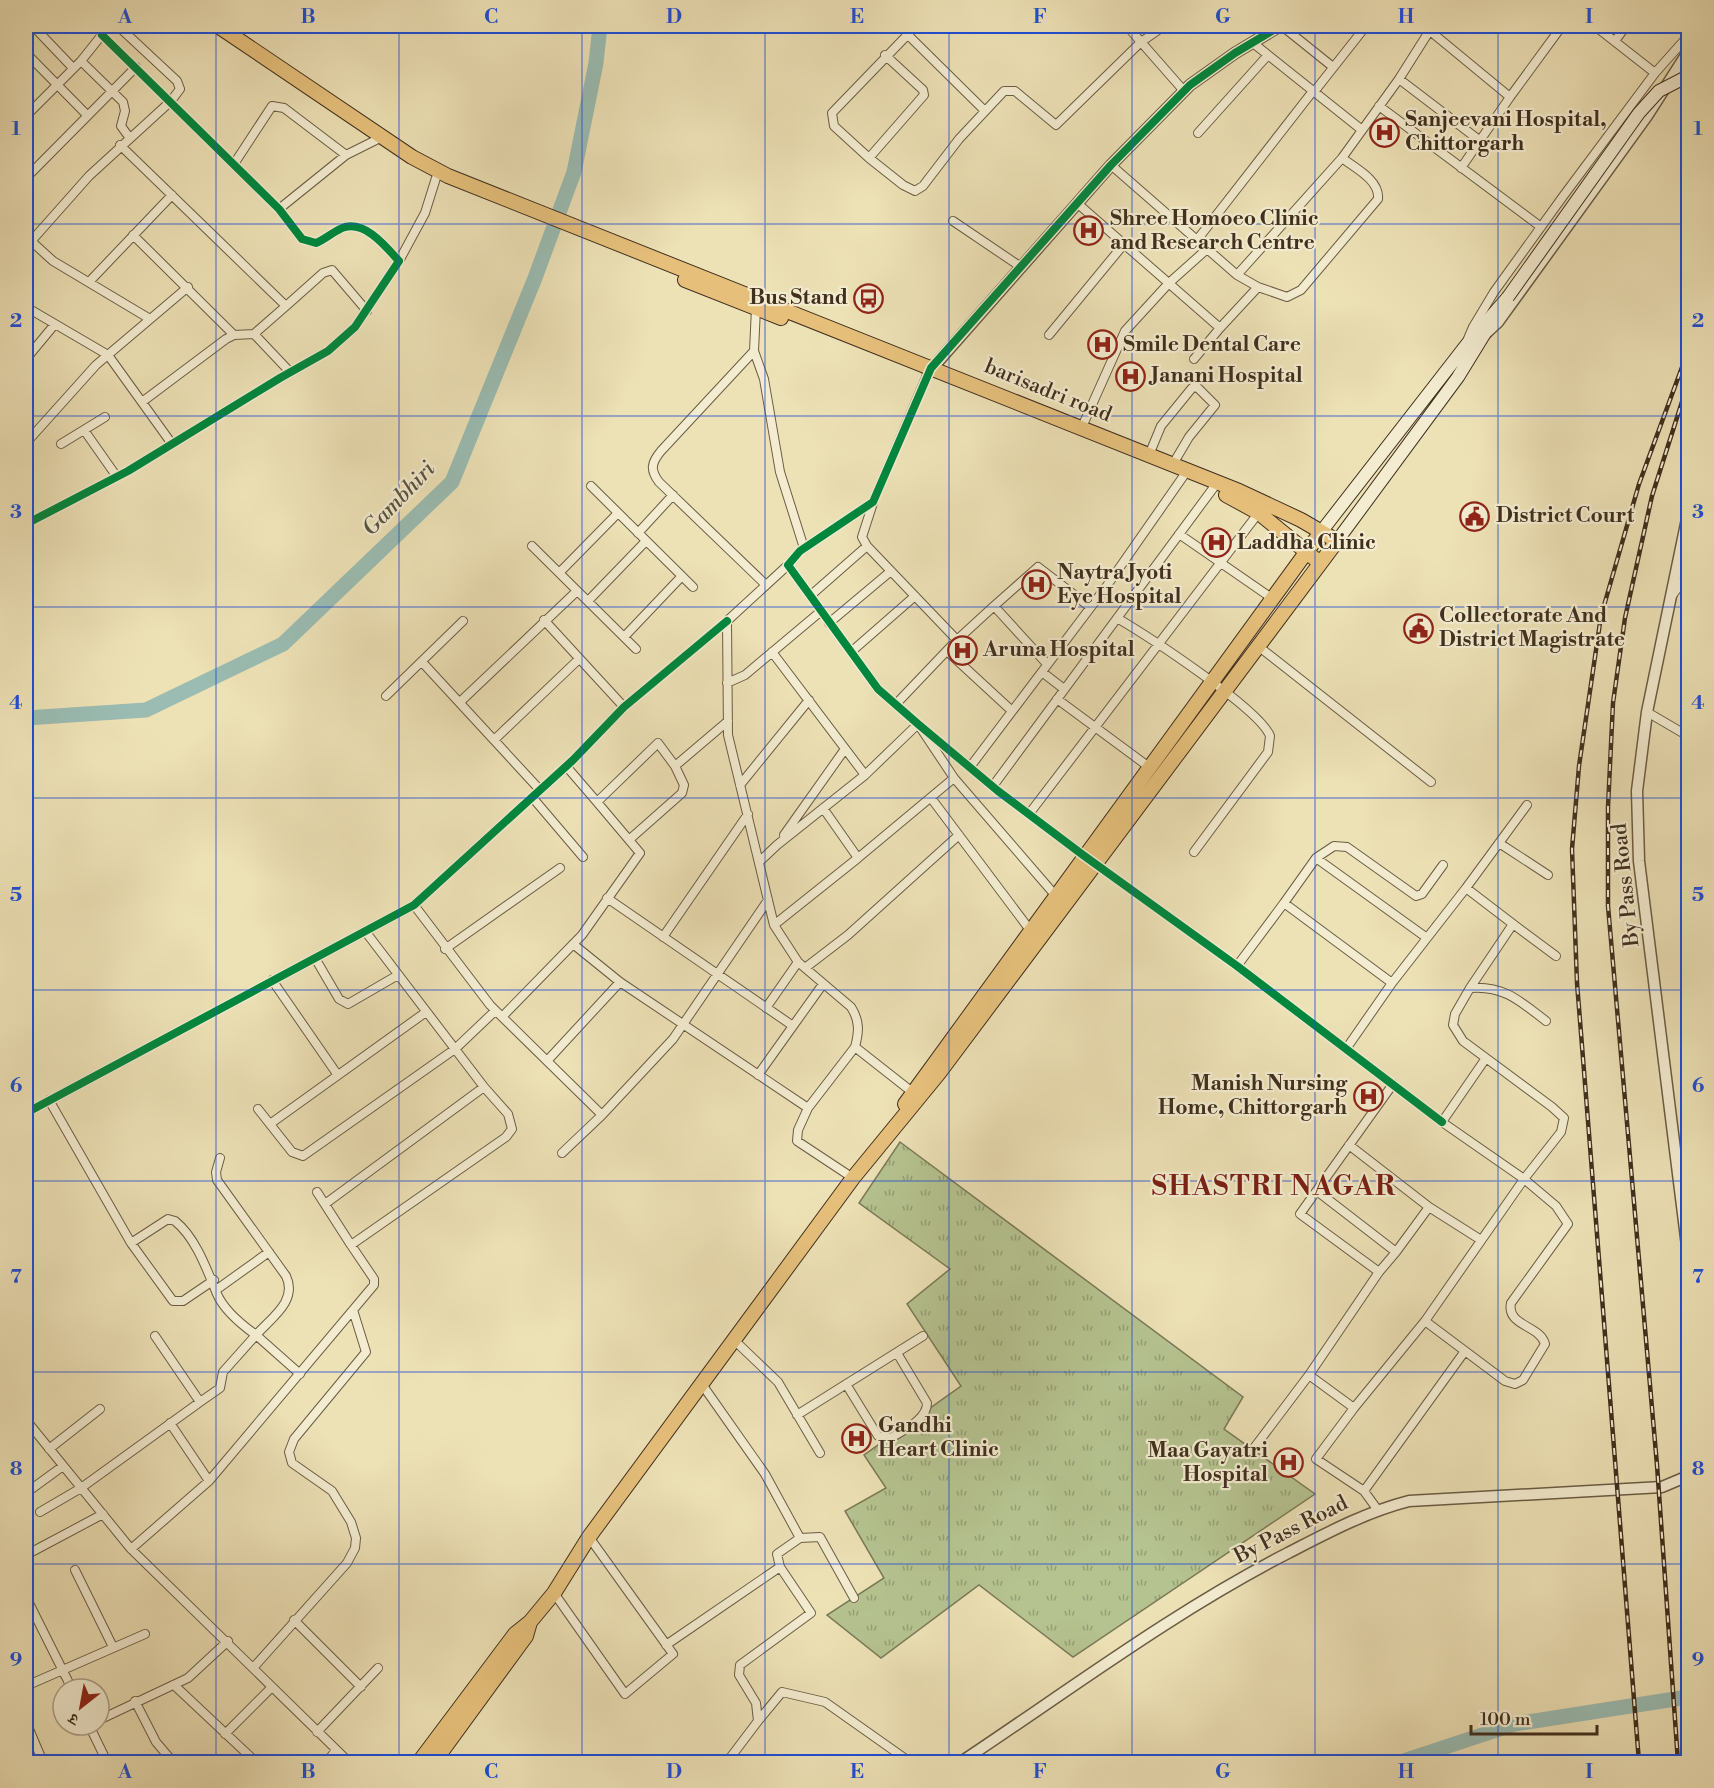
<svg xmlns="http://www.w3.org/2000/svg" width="1714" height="1788" viewBox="0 0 1714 1788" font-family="'Libre Bodoni','Noto Serif Devanagari',serif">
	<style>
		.park { fill: url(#park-tufts); stroke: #7a7957; stroke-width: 1.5 }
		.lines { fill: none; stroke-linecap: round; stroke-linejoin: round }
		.river { stroke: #9abcb2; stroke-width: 15 }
		.minor-casing { stroke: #6b5c44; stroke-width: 10 }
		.tertiary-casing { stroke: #6b5c44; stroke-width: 13 }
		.secondary-casing { stroke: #402f1e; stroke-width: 14 }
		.primary-casing { stroke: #402f1e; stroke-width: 16 }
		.minor { stroke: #f3ecd0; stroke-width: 8 }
		.tertiary { stroke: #f3ecd0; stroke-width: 10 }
		.secondary { stroke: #f3ecd0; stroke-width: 12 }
		.primary { stroke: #e6c07b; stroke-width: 14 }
		.rail-casing { stroke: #402f1e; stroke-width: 4.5 }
		.rail { stroke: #f3ecd0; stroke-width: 2; stroke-dasharray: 7; stroke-linecap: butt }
		.secondary-bridge-casing { stroke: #402f1e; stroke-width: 14; stroke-linecap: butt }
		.secondary-bridge { stroke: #f3ecd0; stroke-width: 12 }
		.cycleway-casing { stroke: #f3ecd0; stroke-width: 11 }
		.cycleway { stroke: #00873e; stroke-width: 8 }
		.grid { fill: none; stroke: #1d4ed8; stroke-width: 1.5; stroke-opacity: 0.55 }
		.labels { text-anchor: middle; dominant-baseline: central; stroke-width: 4.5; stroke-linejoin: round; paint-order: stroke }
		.poi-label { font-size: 21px; font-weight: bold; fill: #402f1e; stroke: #f3ecd0; text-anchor: start }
		.street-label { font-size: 21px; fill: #402f1e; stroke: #f3ecd0 }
		.water-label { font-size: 22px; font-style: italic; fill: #565243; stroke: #f3ecd0 }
		.district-label { font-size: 27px; font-weight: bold; letter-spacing: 1.5px; fill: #7a1f14; stroke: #f3ecd0 }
		.neatline { fill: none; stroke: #1d4ed8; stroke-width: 2 }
		.grid-label { font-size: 20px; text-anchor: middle; font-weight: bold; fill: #1d4ed8 }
	</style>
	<defs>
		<pattern id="park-tufts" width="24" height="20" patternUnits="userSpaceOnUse" patternTransform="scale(1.5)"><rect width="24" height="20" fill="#b5c390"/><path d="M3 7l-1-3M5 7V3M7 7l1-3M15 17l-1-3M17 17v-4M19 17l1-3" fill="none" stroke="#959f75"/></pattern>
	</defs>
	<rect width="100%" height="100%" fill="#ede1b6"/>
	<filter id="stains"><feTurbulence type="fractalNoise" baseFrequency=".00333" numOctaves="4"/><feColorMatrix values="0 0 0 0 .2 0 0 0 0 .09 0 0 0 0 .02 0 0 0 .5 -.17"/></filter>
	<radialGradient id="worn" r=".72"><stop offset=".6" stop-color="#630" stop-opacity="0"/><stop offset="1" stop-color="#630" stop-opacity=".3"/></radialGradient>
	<path class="park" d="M 900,1142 L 1243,1397 L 1224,1429 L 1315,1494 L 1073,1657 L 979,1585 L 881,1658 L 827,1615 L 884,1578 L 845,1511 L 886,1488 L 864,1455 L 961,1386 L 907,1304 L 950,1269 L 859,1203 Z"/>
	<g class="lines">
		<path class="river" d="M 26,718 L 146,710 L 283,644 L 452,482 L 535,278 L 574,172 L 596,63 L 600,26
			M 1400,1762 L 1515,1724 L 1688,1697"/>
		<defs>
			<path id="minor" d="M 33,26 L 73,68
				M 1127,26 L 1184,91
				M 1282,26 L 1333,67
				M 1424,26 L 1510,97 L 1461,168
				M 1595,26 L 1655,73
				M 907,34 L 985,111
				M 1615,41 L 1626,26
				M 1253,43 L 1362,130
				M 26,53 L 87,115
				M 885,55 L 923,90 L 924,95 L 869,158 L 903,185 L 915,191 L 923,186 L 959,139 L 1004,91 L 1015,91 L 1056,125 L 1141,42 L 1164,26
				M 81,61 L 123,102 L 125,111 L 121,126 L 129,137
				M 1399,79 L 1479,140
				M 1314,92 L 1366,26
				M 1510,97 L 1562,26
				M 1379,106 L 1541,227
				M 26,116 L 81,61 L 109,26
				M 1198,133 L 1268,55
				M 120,145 L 286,306 L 254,334 L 290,372
				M 869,158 L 834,126 L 832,113 L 916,26
				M 26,164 L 32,171
				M 234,164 L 272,106 L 284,108 L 346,155
				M 1111,165 L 1237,275 L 1258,287 L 1287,297 L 1301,290 L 1378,199 C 1380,180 1355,168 1342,158
				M 26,178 L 136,67
				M 1077,203 L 1220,328 L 1258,287
				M 279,209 L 346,155 L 382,137
				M 953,221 L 1021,267
				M 133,235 L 234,335
				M 1197,240 L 1313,91
				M 31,241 L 53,261 L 150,319
				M 26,247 L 89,176 L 171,101 L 180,89 L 177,81 L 118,26
				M 399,261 L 425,213 L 436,178
				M 1237,275 L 1342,158 L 1399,79 L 1430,30
				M 89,282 L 172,195
				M 286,306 L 323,273 L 332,270 L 367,311
				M 26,307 L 108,355 L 172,444
				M 756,308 L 754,351 L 764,379 L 780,472 L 804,548
				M 1049,335 L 1124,244
				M 1467,341 L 1473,327 L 1494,292 L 1564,195 L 1655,73 L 1688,36
				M 754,351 L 661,451 C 651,463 650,470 659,482 L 765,584
				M 26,359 L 55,324
				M 1194,359 L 1220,328
				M 928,373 L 873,502 L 800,551 L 788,565 L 878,689 L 918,724 L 998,791 L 1083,855 L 1237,966 L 1442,1122
				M 142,402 L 226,339 L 234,335 L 254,334
				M 1082,427 L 1125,331 L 1169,283 L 1207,249
				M 84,430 L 117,477
				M 26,443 L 96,365 L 188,287
				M 61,444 L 105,417
				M 1149,455 L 1161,426 L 1192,388 L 1197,387 L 1215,405 L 1189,437 L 1173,464
				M 591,486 L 693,587
				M 873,503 L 862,537 L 867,546 L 957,640 L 896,704
				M 26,524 L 128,471 L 280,378 L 328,351 L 355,327 L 399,261 C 386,247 367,222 345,227 C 335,230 326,239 316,243 L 302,239 L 279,209 L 102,35
				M 638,533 L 673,495
				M 1179,534 L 1273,599
				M 532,546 L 636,649
				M 788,565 L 727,621 L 728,735 L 774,925 L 798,962 L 851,1007 C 860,1021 859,1032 855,1047 L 916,1095
				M 560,572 L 618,513
				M 810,596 L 867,546
				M 1671,597 L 1688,574
				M 588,601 L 646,541
				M 1117,618 C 1146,635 1260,709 1270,736 L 1268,752 L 1194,852
				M 544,620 L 624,707
				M 829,623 L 891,571
				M 624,637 L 682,576
				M 957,640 L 994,606
				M 1258,646 L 1431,782
				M 947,651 L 1012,711
				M 772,652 L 865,775
				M 851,652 L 915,596
				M 422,662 L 540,790
				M 1047,664 L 994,606 L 1038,567 L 1090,607
				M 1042,672 L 1064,689
				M 727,683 L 745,675 L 820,612
				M 386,696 L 463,621
				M 1057,699 L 1149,767
				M 460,702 L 577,591
				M 1647,712 L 1688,736
				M 494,740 L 579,659
				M 566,766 L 597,802 L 658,743 L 675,766 L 728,721
				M 970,767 L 1106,587 L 1187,471
				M 740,785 L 809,700
				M 993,786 L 1217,483
				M 532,797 L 583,857
				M 931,798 L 1030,930
				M 1029,814 L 1260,511
				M 784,835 L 845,749
				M 630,839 L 682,793 L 684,785 L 675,766
				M 1499,843 L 1548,875
				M 858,858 L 954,778
				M 1316,858 L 1334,846 L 1347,847 L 1416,896 L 1422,894 L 1443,865
				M 759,862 L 777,845 L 865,775 L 918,724 L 954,778 L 1055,895
				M 1466,888 L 1527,805
				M 607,898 L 793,1026 L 758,1075
				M 1284,903 L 1316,858 L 1427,938 L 1392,983
				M 414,905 L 490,1005 L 602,1115 L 673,1039 L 768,900
				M 1513,924 L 1556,956
				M 774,925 L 858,858 L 823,808
				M 663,937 L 748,814
				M 1427,938 L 1466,888 L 1513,924 L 1470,988
				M 573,944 L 620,982 L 808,1108 L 798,1130 L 797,1141 L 853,1178
				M 445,949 L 560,868
				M 315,958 L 339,999 L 348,1004 L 398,975
				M 1237,966 L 1284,903 L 1392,983 L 1346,1049
				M 805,968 L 848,935 L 959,835
				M 272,980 L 337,1074
				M 766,1008 L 798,962
				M 502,1017 L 582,935 L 640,853 L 597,802
				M 793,1026 L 823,984
				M 1486,1058 L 1442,1122 L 1524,1179 L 1425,1321 L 1505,1381 L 1515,1384 L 1523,1380 L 1545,1344 C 1540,1325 1506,1326 1511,1303 L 1568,1224 L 1556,1206 L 1524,1179 L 1561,1132 L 1564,1118 L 1552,1107 L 1463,1041 L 1453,1025 L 1455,1014 L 1470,988 C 1504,985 1521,1002 1546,1021
				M 547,1061 L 620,982
				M 49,1100 L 131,1243 L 168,1219 L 175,1221 C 196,1238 207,1270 217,1294 C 224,1310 242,1325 256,1335 L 223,1372 L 220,1388 L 200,1402 L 155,1336
				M 808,1108 L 855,1047
				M 258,1109 L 292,1152 L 303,1156 L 455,1049 L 495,1011
				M 26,1113 L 414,905 L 573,760 L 624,707 L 727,621
				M 270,1124 L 426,1012
				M 1349,1145 L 1429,1207 L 1396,1252
				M 562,1153 L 602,1115
				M 220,1158 L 216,1172 L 217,1180 L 286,1276 C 298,1301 271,1318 256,1335 L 300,1374
				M 1317,1191 L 1396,1252 L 1379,1272 L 1300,1214 L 1393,1084
				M 317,1192 L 351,1245
				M 325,1204 L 484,1087
				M 1429,1207 L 1481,1240
				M 131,1243 L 173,1301 L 183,1301 L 214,1280
				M 1379,1272 L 1309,1375 L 1354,1408 L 1316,1459 L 1364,1491 L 1465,1351
				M 216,1290 L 269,1252
				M 733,1339 L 778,1382 L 820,1453
				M 846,1384 L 878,1436 L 891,1438 C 903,1430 927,1420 927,1403 L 897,1353
				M 1354,1408 L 1425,1321
				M 797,1415 L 923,1336
				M 26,1420 L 131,1549 L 349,1762
				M 170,1423 L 209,1481
				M 1254,1448 L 1309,1375
				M 49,1449 L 100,1409
				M 1364,1491 L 1377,1509
				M 26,1493 L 63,1466
				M 40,1512 L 81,1488 L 200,1402
				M 800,1538 L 820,1537 L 854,1598
				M 131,1549 L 209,1481 L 374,1285 L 374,1279 L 351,1245 L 506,1137 L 512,1129 L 508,1114 L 484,1087 L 365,931
				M 26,1555 L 103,1514
				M 75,1570 L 113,1647
				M 554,1593 L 625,1694 L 673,1654 L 589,1537
				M 26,1597 L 72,1689
				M 294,1620 L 361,1687
				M 666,1645 L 780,1567 L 777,1554 L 800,1538 L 765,1474 L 701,1383
				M 253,1668 L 347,1563 L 355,1548 L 356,1538 L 351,1522 L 332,1491 L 292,1463 L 289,1452 L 294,1439 L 366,1352 L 353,1310
				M 174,1685 L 256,1762
				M 26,1686 L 145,1634
				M 135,1701 L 156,1742 L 173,1762
				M 99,1720 L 188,1678 L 228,1641
				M 758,1721 L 782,1692 L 825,1702 L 910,1762
				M 26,1722 L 43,1762
				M 89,1725 L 107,1762
				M 317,1732 L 378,1668
				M 225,1734 L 272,1687
				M 327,1762 L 336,1750
				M 727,1762 L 758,1721 L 756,1703 L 739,1675 L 740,1665 L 811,1613 L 780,1567"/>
			<path id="tertiary" d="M 1483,336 L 1498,322 L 1647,116 L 1688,52
				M 928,373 L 1111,165 L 1190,85 L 1235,53 L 1280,26
				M 1688,514 L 1647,712 L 1637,791 L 1639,861 L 1688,1254
				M 961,1762 C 1068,1691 1173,1612 1288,1553 C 1327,1533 1366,1512 1409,1501 L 1662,1487 L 1688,1476"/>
			<path id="secondary" d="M 1321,532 L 1467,344 L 1508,297
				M 1337,541 L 1458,377 L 1485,333"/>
			<path id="primary" d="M 218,26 L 412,157 L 448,176 L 1239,491 L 1301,520 L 1337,541 L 939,1073 L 853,1178 L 589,1537 L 554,1593 L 530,1622 L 515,1634 L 419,1762
				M 685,280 L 781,318
				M 1226,495 L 1259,513 L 1320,563
				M 905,1104 L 1321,532
				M 434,1762 L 526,1636 L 530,1622"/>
		</defs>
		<use href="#minor" class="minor-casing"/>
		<use href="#tertiary" class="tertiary-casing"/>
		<use href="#secondary" class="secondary-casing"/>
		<use href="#primary" class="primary-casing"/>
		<use href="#minor" class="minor"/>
		<use href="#tertiary" class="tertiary"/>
		<use href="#secondary" class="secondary"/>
		<use href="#primary" class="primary"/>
		<defs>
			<path id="rail" d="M 1639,1762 L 1577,983 L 1572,849 L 1579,766 L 1601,616 L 1639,484 L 1688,351
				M 1678,1762 L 1657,1465 L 1608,906 L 1608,807 L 1613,703 L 1625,618 L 1652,496 L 1688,383"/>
		</defs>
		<use href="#rail" class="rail-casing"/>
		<use href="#rail" class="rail"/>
		<defs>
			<path id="secondary-bridge" d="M 1508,297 L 1639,113 L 1659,91 L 1688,76"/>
		</defs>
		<use href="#secondary-bridge" class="secondary-bridge-casing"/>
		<use href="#secondary-bridge" class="secondary-bridge"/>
		<defs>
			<path id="cycleway" d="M 1280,26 L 1235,53 L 1190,85 L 1111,165 L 931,368 L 873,502 L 800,551 L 788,565 L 878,689 L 918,724 L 998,791 L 1083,855 L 1237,966 L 1442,1122
				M 26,524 L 128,471 L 280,378 L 328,351 L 355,327 L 399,261 C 386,247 367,222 345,227 C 335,230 326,239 316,243 L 302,239 L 279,209 L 102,35
				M 26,1113 L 414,905 L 573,760 L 624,707 L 727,621"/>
		</defs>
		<use href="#cycleway" class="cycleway-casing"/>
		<use href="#cycleway" class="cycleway"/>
	</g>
	<path class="grid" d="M 216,26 L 216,1762M 399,26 L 399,1762M 582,26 L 582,1762M 765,26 L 765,1762M 949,26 L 949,1762M 1132,26 L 1132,1762M 1315,26 L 1315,1762M 1498,26 L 1498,1762M 26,224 L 1688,224M 26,416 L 1688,416M 26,607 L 1688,607M 26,798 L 1688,798M 26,990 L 1688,990M 26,1181 L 1688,1181M 26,1372 L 1688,1372M 26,1564 L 1688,1564"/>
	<defs>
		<symbol id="hospital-ring" viewBox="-11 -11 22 22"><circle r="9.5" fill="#f3ecd0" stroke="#8f2418" stroke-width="1.5"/><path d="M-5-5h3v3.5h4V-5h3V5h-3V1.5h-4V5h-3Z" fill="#8f2418"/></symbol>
		<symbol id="bus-ring" viewBox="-11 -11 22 22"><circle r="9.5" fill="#f3ecd0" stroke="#8f2418" stroke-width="1.5"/><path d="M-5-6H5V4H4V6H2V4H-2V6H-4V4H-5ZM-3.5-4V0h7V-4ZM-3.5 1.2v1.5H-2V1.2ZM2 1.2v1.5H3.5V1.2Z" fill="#8f2418"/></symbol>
		<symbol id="civic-ring" viewBox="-11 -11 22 22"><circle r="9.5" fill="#f3ecd0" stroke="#8f2418" stroke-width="1.5"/><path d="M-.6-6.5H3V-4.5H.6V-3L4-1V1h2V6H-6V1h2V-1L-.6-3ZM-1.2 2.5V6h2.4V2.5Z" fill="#8f2418"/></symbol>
	</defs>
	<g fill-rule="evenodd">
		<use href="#hospital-ring" x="1368" y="116" width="33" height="33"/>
		<use href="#hospital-ring" x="1072" y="214" width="33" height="33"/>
		<use href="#bus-ring" x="852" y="282" width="33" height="33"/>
		<use href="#hospital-ring" x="1086" y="328" width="33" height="33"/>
		<use href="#hospital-ring" x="1114" y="360" width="33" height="33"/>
		<use href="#civic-ring" x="1458" y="500" width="33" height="33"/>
		<use href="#hospital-ring" x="1200" y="526" width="33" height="33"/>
		<use href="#hospital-ring" x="1020" y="568" width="33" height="33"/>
		<use href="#civic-ring" x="1402" y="612" width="33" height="33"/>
		<use href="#hospital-ring" x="946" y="634" width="33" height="33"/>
		<use href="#hospital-ring" x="1352" y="1080" width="33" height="33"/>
		<use href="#hospital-ring" x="840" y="1422" width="33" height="33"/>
		<use href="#hospital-ring" x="1272" y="1446" width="33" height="33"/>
	</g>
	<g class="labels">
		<g class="poi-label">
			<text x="1405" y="120">Sanjeevani Hospital,<tspan x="1405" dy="24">Chittorgarh</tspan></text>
			<text x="1110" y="219">Shree Homoeo Clinic<tspan x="1110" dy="24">and Research Centre</tspan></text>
			<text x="848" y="298" text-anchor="end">Bus Stand</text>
			<text x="1123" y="345">Smile Dental Care</text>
			<text x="1151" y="376">Janani Hospital</text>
			<text x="1496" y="516">District Court</text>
			<text x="1237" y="543">Laddha Clinic</text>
			<text x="1057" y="573">Naytra Jyoti<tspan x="1057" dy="24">Eye Hospital</tspan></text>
			<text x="1439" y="616">Collectorate And<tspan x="1439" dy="24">District Magistrate</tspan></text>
			<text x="983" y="650">Aruna Hospital</text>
			<text x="1347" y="1084" text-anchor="end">Manish Nursing<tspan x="1347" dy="24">Home, Chittorgarh</tspan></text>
			<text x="878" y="1426">Gandhi<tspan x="878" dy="24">Heart Clinic</tspan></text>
			<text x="1268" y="1451" text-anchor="end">Maa Gayatri<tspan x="1268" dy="24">Hospital</tspan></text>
		</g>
		<g class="street-label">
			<text transform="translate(1048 391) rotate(22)">barisadri road</text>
			<text transform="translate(1626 885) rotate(-96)">By Pass Road</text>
			<text transform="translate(1291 1530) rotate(-27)">By Pass Road</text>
		</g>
		<g class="water-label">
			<text transform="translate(399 499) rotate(-46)">Gambhiri</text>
		</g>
		<g class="district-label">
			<text x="1274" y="1187">SHASTRI NAGAR</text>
		</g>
	</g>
	<rect width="1714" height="1788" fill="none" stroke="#ede1b6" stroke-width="66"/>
	<g transform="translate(81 1707) rotate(211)"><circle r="28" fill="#f3ecd0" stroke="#aba089" stroke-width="1.5"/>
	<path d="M0-4.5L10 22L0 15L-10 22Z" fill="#8f2418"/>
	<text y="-9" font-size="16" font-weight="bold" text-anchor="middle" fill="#402f1e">उ</text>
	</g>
	<path d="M1471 1725v9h126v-9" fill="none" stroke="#402f1e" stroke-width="3"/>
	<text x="1480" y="1725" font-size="18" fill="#402f1e" stroke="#f3ecd0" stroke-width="4.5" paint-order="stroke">100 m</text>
	<rect x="33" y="33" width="1648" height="1722" class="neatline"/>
	<g class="grid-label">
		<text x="125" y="23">A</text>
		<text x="308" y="23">B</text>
		<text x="491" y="23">C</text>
		<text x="674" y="23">D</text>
		<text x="857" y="23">E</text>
		<text x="1040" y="23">F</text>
		<text x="1223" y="23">G</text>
		<text x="1406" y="23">H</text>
		<text x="1589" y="23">I</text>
		<text x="16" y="135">1</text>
		<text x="1698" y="135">1</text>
		<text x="16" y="327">2</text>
		<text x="1698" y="327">2</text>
		<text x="16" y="518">3</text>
		<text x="1698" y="518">3</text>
		<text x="16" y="709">4</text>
		<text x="1698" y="709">4</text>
		<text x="16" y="901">5</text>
		<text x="1698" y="901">5</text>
		<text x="16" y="1092">6</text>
		<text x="1698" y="1092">6</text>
		<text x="16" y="1283">7</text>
		<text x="1698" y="1283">7</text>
		<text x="16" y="1475">8</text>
		<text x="1698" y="1475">8</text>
		<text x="16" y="1666">9</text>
		<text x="1698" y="1666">9</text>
		<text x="125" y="1778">A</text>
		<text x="308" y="1778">B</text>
		<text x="491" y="1778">C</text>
		<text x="674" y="1778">D</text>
		<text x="857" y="1778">E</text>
		<text x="1040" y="1778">F</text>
		<text x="1223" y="1778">G</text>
		<text x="1406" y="1778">H</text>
		<text x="1589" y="1778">I</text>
	</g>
	<rect width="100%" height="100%" filter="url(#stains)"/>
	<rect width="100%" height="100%" fill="url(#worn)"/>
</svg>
